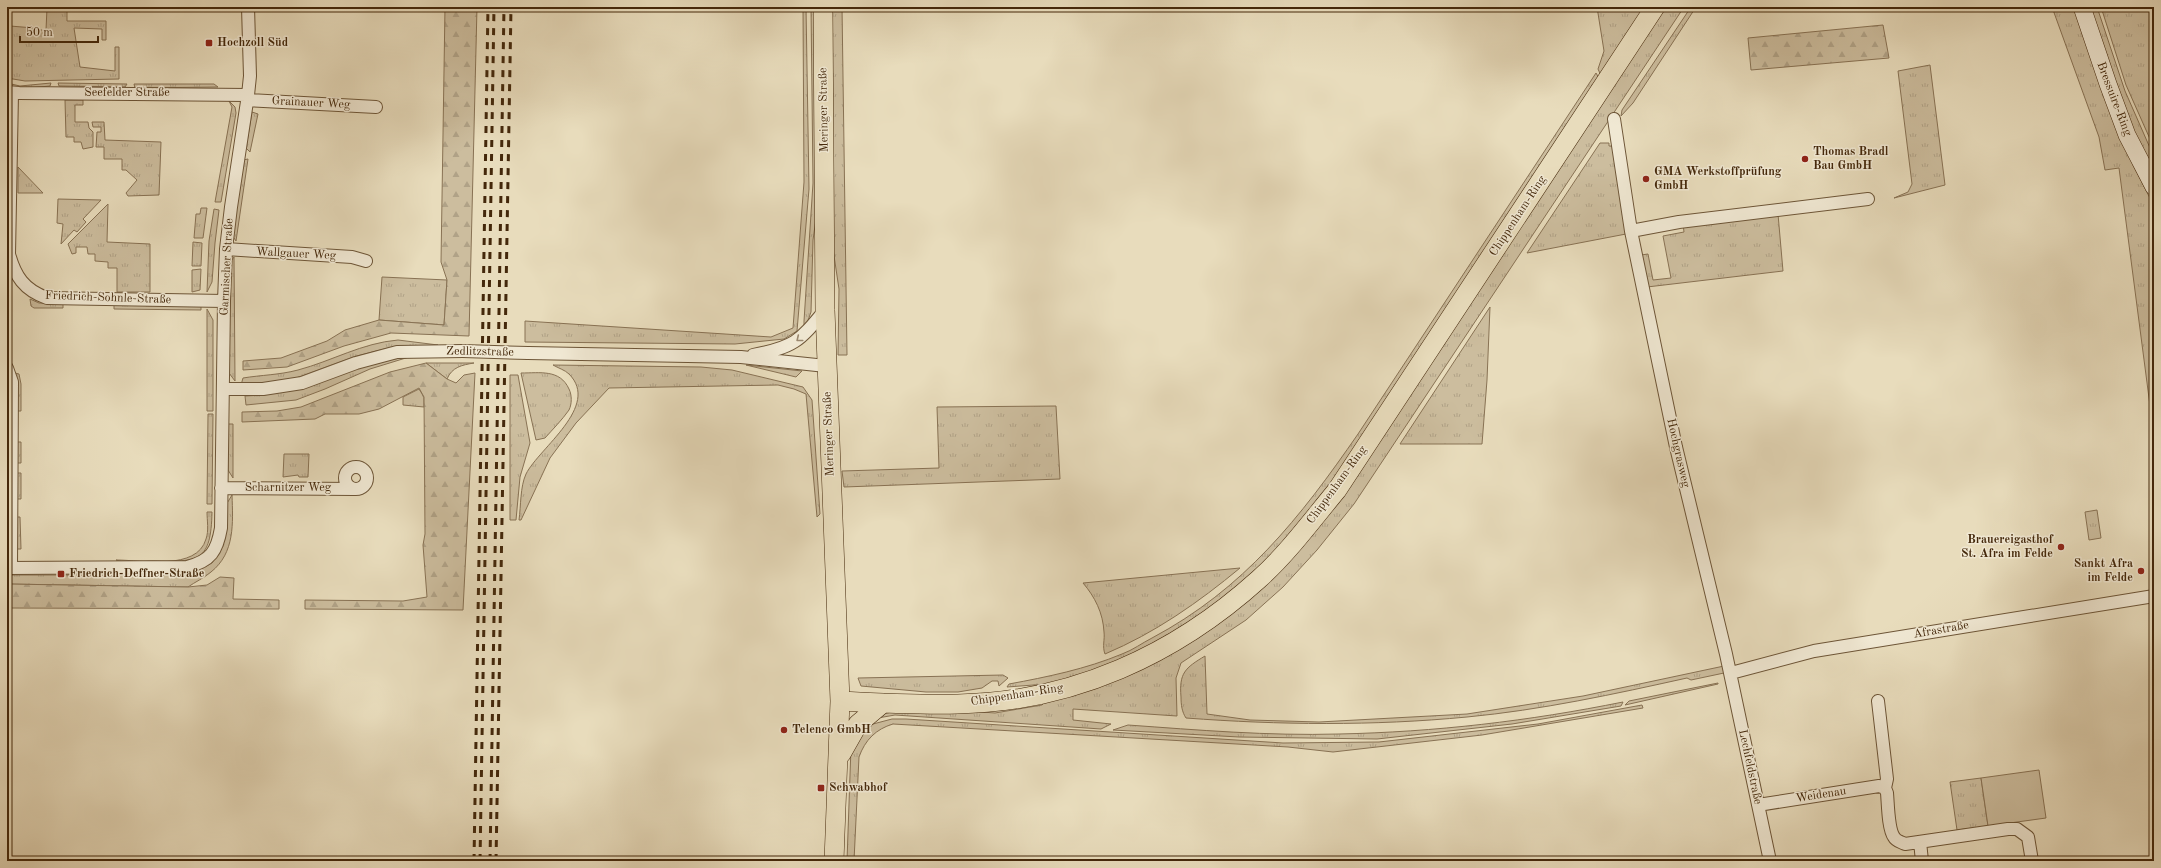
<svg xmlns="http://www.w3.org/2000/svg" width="2161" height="868" viewBox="0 0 2161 868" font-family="'Old Standard TT',serif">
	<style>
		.grass { fill: url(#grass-tufts); stroke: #887254 }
		.forest { fill: url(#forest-firs); stroke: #887254 }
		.pitch { fill: #ccbd9e; stroke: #887254 }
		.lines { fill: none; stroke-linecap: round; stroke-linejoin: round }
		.minor-casing { stroke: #6d5537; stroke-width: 14 }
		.secondary-casing { stroke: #44280b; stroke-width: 18 }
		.primary-casing { stroke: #44280b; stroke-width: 20 }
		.minor { stroke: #f0e8d3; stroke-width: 12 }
		.secondary { stroke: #f0e8d3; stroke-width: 17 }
		.primary { stroke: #e8dcbc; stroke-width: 19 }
		.rail { stroke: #44280b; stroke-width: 3; stroke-dasharray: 7 7; stroke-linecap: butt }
		.minor-bridge-casing { stroke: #6d5537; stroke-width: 14; stroke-linecap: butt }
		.minor-bridge { stroke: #f0e8d3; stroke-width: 12 }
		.oneway { stroke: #9a886f }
		.poi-dot { fill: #8f2418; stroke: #f0e8d3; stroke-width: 1.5 }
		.labels { text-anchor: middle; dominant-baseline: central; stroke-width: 3; stroke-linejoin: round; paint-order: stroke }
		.poi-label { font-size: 12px; font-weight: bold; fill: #44280b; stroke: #f0e8d3; text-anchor: start }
		.street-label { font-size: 12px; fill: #44280b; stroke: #f0e8d3 }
	</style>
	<defs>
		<pattern id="grass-tufts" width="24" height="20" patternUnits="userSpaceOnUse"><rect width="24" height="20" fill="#ccbd9e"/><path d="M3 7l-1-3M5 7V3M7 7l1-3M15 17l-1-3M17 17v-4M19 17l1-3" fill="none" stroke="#b0a287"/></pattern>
		<pattern id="forest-firs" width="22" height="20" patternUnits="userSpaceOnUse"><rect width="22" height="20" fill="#ccbd9e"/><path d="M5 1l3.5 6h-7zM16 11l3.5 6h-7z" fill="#b0a287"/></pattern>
	</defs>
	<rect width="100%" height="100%" fill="#e8dcbc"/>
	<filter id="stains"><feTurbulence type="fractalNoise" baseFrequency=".005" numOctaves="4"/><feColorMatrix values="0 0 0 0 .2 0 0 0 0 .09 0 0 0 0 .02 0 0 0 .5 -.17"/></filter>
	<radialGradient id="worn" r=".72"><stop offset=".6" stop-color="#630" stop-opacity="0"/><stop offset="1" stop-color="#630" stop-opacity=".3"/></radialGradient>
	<path class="grass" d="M 7,7 L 10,26 L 34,28 L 34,30 L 46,30 L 47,8 L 67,8 L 67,21 L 106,21 L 106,40 L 102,40 L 102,29 L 74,28 L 80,67 L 115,71 L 115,47 L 119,47 L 119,79 L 25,81 L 7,78 Z
		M 803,7 L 806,7 L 809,189 L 797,331 L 784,339 L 735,344 L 525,342 L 525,321 L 771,337 L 793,328 L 804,182 Z
		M 811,7 L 817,7 L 819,197 L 813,240 L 811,312 L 806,326 L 804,325 L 804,321 L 813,183 Z
		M 831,7 L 842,7 L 847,355 L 838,355 L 839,289 L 833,249 Z
		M 1597,7 L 1648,7 L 1602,78 L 1598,69 L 1604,51 Z
		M 1665,7 L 1684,7 L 1354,504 L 1317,550 L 1283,587 L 1246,620 L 1181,663 L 1176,678 L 1177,716 L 1073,709 L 1073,720 L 1111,724 L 1101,729 L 895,715 L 872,719 L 878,715 L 892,712 L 969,711 L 995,713 L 1042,705 L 1049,698 L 1090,687 L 1273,575 L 1591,118 Z
		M 1691,7 L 1696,7 L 1633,103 L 1621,116 L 1622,110 Z
		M 2052,7 L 2075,7 L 2133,165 L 2154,206 L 2154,420 L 2152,421 L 2119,168 L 2105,170 L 2099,137 Z
		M 2089,7 L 2097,7 L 2125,91 L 2154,157 L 2154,175 L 2129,121 Z
		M 2101,7 L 2154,7 L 2154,148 L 2126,85 Z
		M 1930,65 L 1945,185 L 1894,198 L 1908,192 L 1912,184 L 1898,71 Z
		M 1596,73 L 1600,80 L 1337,477 L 1304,520 L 1248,580 L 1173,635 L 1090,673 L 1047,684 L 1007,687 L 1009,684 C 1047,677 1086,669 1122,654 C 1133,650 1142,643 1152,638 C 1244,589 1300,518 1358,434 Z
		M 7,83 L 20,86 L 51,83 L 50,86 L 19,89 L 7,86 Z
		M 58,83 L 127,84 L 125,87 L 59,86 Z
		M 134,84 L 214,84 L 218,87 L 135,88 Z
		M 65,100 L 83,100 L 83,105 L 75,105 L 75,122 L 88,122 L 89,128 L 93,132 L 93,147 L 83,149 L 81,142 L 74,142 L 74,137 L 66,137 Z
		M 229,101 L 235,107 L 236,113 L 221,202 L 215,202 L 232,107 Z
		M 252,112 L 258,114 L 250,152 L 246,148 Z
		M 92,122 L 104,122 L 105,140 L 161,142 L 159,195 L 128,196 L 126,193 L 137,180 L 126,170 L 122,170 L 122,159 L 104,159 L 104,147 L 96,147 L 97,132 L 101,132 L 101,127 L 93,127 Z
		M 1600,143 L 1609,143 L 1609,146 L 1615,146 L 1626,234 L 1527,253 Z
		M 248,159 L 236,241 L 232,235 L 243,160 Z
		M 18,167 L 43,193 L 18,193 Z
		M 58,199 L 101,200 L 83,219 L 86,222 L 77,232 L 74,230 L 61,244 L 63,224 L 57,223 Z
		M 108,204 L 107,242 L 150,244 L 150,292 L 117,292 L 117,268 L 108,268 L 108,262 L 95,261 L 95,254 L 88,254 L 87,247 L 76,247 L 76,253 L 72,254 L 68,244 Z
		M 201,208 L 207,208 L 203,238 L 194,238 L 196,214 L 200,214 Z
		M 214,209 L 219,210 L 215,243 L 212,282 L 207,292 L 209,241 Z
		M 1778,214 L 1783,271 L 1647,287 L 1641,255 L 1648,254 L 1653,280 L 1671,278 L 1663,236 L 1684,232 L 1683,224 Z
		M 193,242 L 202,243 L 201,266 L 192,266 Z
		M 234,257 L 235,381 L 229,373 L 229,264 Z
		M 201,269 L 200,290 L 192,292 L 192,270 Z
		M 382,277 L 447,280 L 444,325 L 379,320 Z
		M 30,299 L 39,303 L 63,304 L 63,308 L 34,308 L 31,306 Z
		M 114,304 L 201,305 L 201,310 L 114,309 Z
		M 1490,307 L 1487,380 L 1482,444 L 1400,444 Z
		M 207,309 L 213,320 L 213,411 L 207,411 Z
		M 398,340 L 438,345 L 388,348 L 353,357 L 296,378 L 268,383 L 241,385 L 243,378 C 261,375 279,375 298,370 C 332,361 362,343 398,340 Z
		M 409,357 L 370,369 L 325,389 L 296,400 L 246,405 L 245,396 L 264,395 L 305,388 L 353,369 L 386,360 Z
		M 426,363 L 474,363 C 462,365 452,367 447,379 Z
		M 553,365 L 701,367 L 732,370 L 803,387 L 812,400 L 820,514 L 817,517 L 806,394 L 794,389 L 778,385 L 609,388 L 576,423 L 550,458 L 521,520 L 519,520 C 521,506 520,487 526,474 C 539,448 601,406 569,374 C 565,370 558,368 553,365 Z
		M 746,365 L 802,371 L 796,377 Z
		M 15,373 L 19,374 L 21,384 L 21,411 L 17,411 Z
		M 521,373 C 540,373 560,369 569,389 C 572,395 572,404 569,410 C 562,420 553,429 545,438 L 536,440 Z
		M 510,375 L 518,375 L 530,443 L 520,477 L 516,520 L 510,520 Z
		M 419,389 L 424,397 L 424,407 L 403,405 L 403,397 Z
		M 1056,406 L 1060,479 L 844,487 L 842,471 L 939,468 L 937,407 Z
		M 208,414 L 213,414 L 212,504 L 207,504 Z
		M 228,424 L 233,424 L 233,478 L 228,470 Z
		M 17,442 L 21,442 L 21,463 L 17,463 Z
		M 284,454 L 309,454 L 308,477 L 299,477 L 298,475 L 283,477 Z
		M 17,473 L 21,473 L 21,499 L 17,499 Z
		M 232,495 C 233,523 235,553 211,572 C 204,578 195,582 188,587 L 7,584 L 7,575 L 170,575 L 198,571 L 212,563 L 223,545 L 226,530 L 226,505 Z
		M 2097,510 L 2101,538 L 2089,540 L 2085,512 Z
		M 207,512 L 212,512 C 211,562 199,562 153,561 C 142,561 127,564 116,560 C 142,560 197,571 206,539 C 209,531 207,520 207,512 Z
		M 16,517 L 20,517 L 21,549 L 17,549 Z
		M 1240,568 C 1199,602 1155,633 1105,654 C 1102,646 1105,640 1104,632 C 1103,613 1095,597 1083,583 Z
		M 1205,656 L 1207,714 L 1250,720 L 1319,722 L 1467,714 L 1583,696 L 1724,666 L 1724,673 L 1691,680 L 1687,678 C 1615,694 1541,710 1467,717 C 1373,726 1279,725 1186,718 C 1182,712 1181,705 1181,697 C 1179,673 1185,668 1205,656 Z
		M 1003,675 L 1008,678 L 999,686 L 998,681 L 992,681 L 982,688 L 958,692 L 926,692 L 861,686 L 858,678 Z
		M 1718,683 L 1718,684 L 1625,705 L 1629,701 Z
		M 1623,702 L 1621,706 L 1512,724 L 1377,739 L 1239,737 L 1113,730 L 1128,725 C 1198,730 1268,736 1339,734 C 1435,732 1529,721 1623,702 Z
		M 1642,705 L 1643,708 L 1482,735 L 1333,752 L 1288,747 L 893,724 C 876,729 865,740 859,757 L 854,861 L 847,861 L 851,747 L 864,730 L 873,724 L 892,719 L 906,719 L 1283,743 L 1379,742 L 1538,724 Z
		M 1981,778 L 1988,826 L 1957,830 L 1950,782 Z"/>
	<path class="forest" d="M 445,7 L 477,7 L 469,336 L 391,333 L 344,346 L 287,367 L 243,370 L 243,361 L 281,358 L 327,341 L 345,330 L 379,320 L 444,325 L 447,280 L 441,262 Z
		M 1883,25 L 1889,58 L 1751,70 L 1748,38 Z
		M 426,363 L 447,379 L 456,383 L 464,375 L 475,373 L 463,610 L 305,609 L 305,600 L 403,601 L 427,597 L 423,545 L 425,534 L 424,397 L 419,388 L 379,409 L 359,414 L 325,414 L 315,419 L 242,422 L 242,412 L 277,411 L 301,407 L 390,372 Z
		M 220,577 L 234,578 L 233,599 L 279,600 L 279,609 L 7,608 L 7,584 L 188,587 L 207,585 Z"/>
	<path class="pitch" d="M 2039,770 L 2046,818 L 1988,826 L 1981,778 Z"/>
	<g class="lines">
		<defs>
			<path id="minor" d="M 7,92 L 19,93 L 248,95
				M 12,93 L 9,254 C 15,276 24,290 47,298 L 224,301
				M 247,100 L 376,107
				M 1614,119 L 1631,231 L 1676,447 L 1726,654 L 1770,861
				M 1631,231 L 1679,222 L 1868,199
				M 226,249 L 352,257 L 366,261
				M 528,353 L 741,357 L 826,366
				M 753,355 C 794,347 799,342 825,310
				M 7,368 L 12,382 L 11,568
				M 224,389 L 263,389 L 302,383 L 356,363 L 397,352 L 463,351
				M345 478a11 11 0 1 1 22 0a11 11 0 1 1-22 0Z
				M 221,488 L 355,489
				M 7,568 L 187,567 C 211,561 217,551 221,528 L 224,301 L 226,249 L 231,207 L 248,95 L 250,76 L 248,7
				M 1731,673 L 1814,651 L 2154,596
				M 1878,701 L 1887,779 L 1885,788
				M 1758,805 L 1879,786 L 1885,788 L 1887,793 C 1888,803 1888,829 1894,837 C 1896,841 1901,842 1905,844 L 2008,829 L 2017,829 L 2028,837 L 2032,861
				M 1920,842 L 1922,861"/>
			<path id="secondary" d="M 2082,7 L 2108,84 L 2127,135 L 2154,187"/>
			<path id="primary" d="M 823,7 L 825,310 L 840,701 L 834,861
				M 840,701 C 879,703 918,705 958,704 C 1072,702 1175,655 1259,579 C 1288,553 1312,520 1337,490 L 1655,7
				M 841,754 L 858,724 L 883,703"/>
		</defs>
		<use href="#minor" class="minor-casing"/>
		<use href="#secondary" class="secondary-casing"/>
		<use href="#primary" class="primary-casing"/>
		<use href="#minor" class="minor"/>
		<use href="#secondary" class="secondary"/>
		<use href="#primary" class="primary"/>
		<path class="rail" d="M 474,861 L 488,7
			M 480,861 L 494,7
			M 490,861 L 504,7
			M 496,861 L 511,7"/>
		<defs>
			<path id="minor-bridge" d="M 463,351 L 528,353"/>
		</defs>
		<use href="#minor-bridge" class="minor-bridge-casing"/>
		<use href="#minor-bridge" class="minor-bridge"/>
	</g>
	<defs><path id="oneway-chevron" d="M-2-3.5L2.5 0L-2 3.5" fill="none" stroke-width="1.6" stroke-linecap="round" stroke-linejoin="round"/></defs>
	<use class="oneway" href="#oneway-chevron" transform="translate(799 339) rotate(141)"/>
	<g class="poi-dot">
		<rect x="205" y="39" width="8" height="8" rx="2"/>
		<circle cx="1805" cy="159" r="4"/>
		<circle cx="1646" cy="179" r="4"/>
		<circle cx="2061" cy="547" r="4"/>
		<circle cx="2141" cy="571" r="4"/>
		<rect x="57" y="570" width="8" height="8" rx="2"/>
		<circle cx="784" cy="730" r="4"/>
		<rect x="817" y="784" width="8" height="8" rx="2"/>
	</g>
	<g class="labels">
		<g class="poi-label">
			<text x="217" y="43">Hochzoll Süd</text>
			<text x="1813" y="152">Thomas Bradl<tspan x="1813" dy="14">Bau GmbH</tspan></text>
			<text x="1654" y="172">GMA Werkstoffprüfung<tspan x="1654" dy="14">GmbH</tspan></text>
			<text x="2053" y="540" text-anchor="end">Brauereigasthof<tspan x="2053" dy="14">St. Afra im Felde</tspan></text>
			<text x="2133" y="564" text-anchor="end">Sankt Afra<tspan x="2133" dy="14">im Felde</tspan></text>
			<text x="69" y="574">Friedrich-Deffner-Straße</text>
			<text x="792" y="730">Telenco GmbH</text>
			<text x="829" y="788">Schwabhof</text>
		</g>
		<g class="street-label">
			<text x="127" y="93">Seefelder Straße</text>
			<text transform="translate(2114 99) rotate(69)">Bressuire-Ring</text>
			<text transform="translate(311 103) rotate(3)">Grainauer Weg</text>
			<text transform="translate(824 110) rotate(-91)">Meringer Straße</text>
			<text transform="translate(1518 216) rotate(-57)">Chippenham-Ring</text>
			<text transform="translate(296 254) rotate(3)">Wallgauer Weg</text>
			<text transform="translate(227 267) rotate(-87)">Garmischer Straße</text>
			<text transform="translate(108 298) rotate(2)">Friedrich-Sohnle-Straße</text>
			<text transform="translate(480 352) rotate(1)">Zedlitzstraße</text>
			<text transform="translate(829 434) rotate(-92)">Meringer Straße</text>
			<text transform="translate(1678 453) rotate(77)">Hochgrasweg</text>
			<text transform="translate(1337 485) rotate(-54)">Chippenham-Ring</text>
			<text x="288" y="488">Scharnitzer Weg</text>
			<text transform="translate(1941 630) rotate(-10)">Afrastraße</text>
			<text transform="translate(1017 695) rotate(-9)">Chippenham-Ring</text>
			<text transform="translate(1750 767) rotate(78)">Lechfeldstraße</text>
			<text transform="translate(1821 795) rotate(-9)">Weidenau</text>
		</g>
	</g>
	<rect width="2161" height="868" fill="none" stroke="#e8dcbc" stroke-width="24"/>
	<rect x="8" y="8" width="2145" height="852" fill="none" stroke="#44280b" stroke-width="2"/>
	<rect x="12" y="12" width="2137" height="844" fill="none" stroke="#44280b"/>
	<path d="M20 36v6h78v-6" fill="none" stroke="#44280b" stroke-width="2"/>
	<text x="26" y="36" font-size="12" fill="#44280b" stroke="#f0e8d3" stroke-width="3" paint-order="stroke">50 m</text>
	<rect width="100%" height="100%" filter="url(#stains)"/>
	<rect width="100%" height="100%" fill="url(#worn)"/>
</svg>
